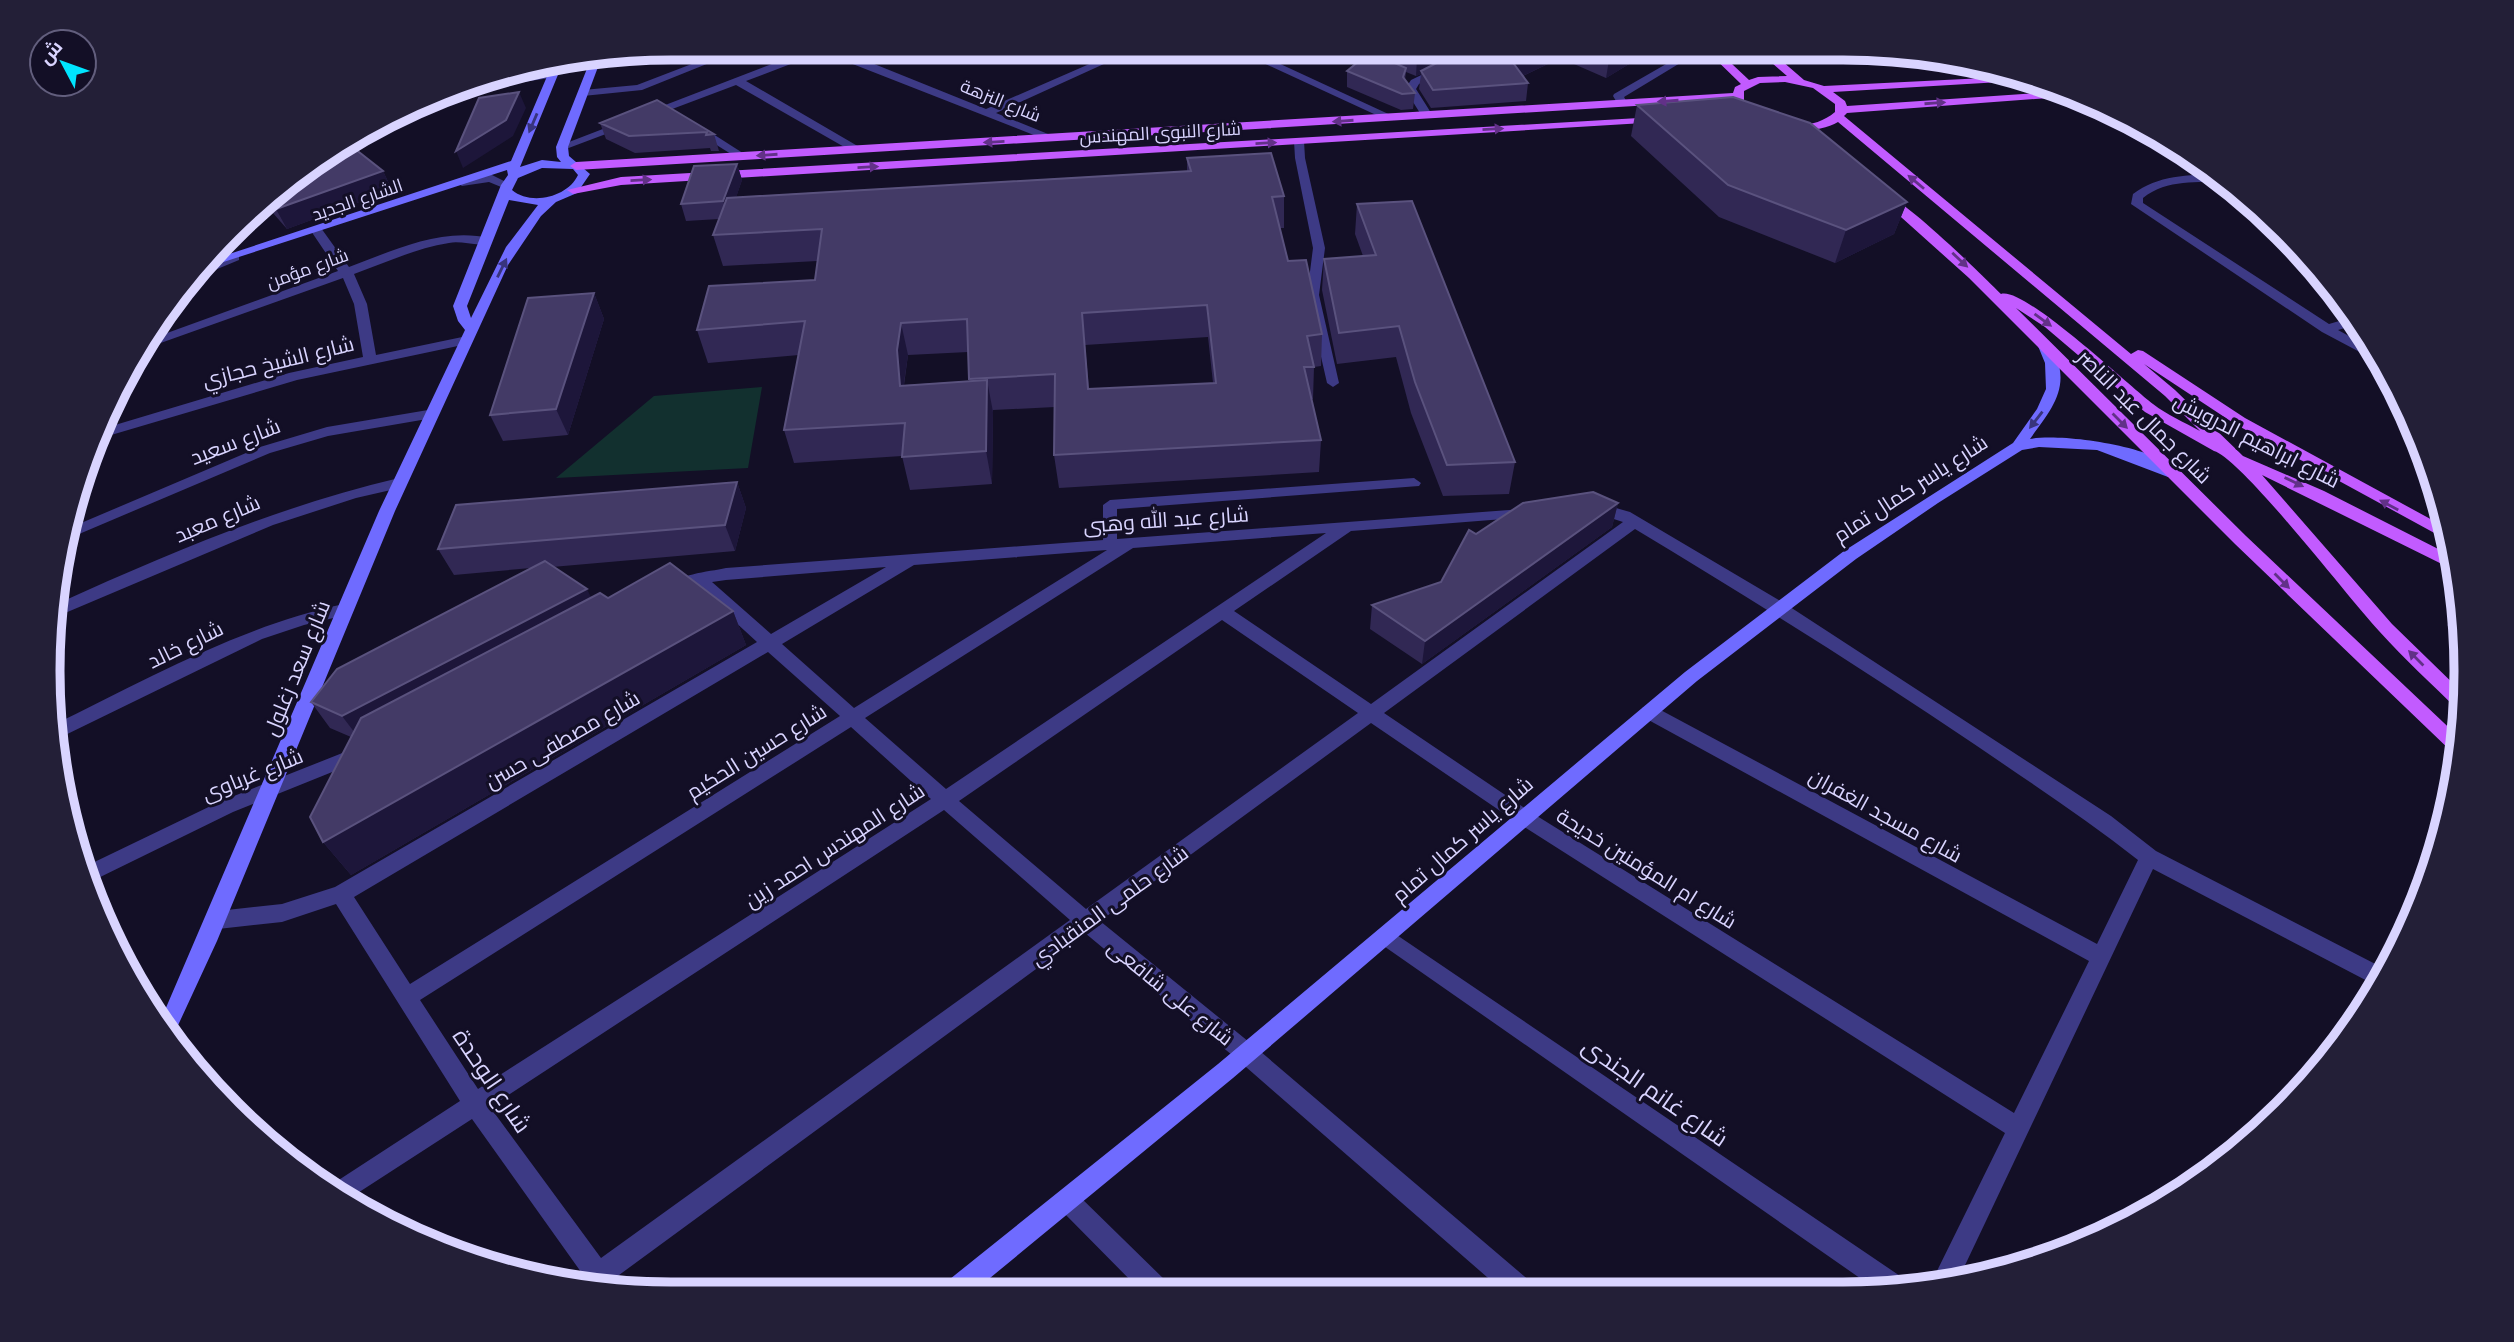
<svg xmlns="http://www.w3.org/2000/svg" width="2514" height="1342" viewBox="0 0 2514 1342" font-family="'Open Sans',Cairo,sans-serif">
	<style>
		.green { fill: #12302f }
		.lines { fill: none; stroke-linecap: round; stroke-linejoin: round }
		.lane { fill: #3d3a85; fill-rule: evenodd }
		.street { fill: #3d3a85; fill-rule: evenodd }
		.secondary { fill: #6f6bff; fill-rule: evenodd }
		.primary { fill: #c25bff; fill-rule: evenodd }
		.wall { fill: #312854; fill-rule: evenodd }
		.shaded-wall { fill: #1d163a }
		.building { fill: #433a66; stroke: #5a527e; stroke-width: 2; fill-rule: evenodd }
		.oneway { fill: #623188 }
		.oneway2 { fill: #38347d }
		.labels { text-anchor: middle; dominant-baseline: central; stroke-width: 6; stroke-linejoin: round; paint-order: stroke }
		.far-street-label { font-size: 18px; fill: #d9d4ff; stroke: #130f26 }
		.street-label { font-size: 21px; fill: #d9d4ff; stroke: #130f26 }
		.near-street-label { font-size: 24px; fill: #d9d4ff; stroke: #130f26 }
		.rim { fill: none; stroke: #d9d4ff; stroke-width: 9 }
	</style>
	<rect width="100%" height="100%" fill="#130f26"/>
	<path class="green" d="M 762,387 L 748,468 L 556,478 L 654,396 Z"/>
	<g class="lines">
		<path class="lane" d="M 736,47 L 749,47 L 642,90 L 583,96 L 578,93 L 583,90 L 637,85 Z
			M 1694,48 L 1705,48 L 1624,97 L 1628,104 L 1619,106 L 1613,96 L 1614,94 Z
			M 554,72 L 557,73 L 557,77 L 516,83 L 504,75 L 513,73 L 518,77 Z
			M 1299,138 L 1304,141 L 1305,158 L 1325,248 L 1319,295 L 1339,383 L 1333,387 L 1327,383 L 1307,295 L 1313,248 L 1295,158 L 1294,141 Z
			M 1414,478 L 1421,483 L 1419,486 L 1117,509 L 1117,544 L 1110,549 L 1103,544 L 1103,505 L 1110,500 Z"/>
		<path class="street" d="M 816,47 L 832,47 L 986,109 L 1126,48 L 1139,48 L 996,113 L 1053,136 L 1053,140 L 1049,141 L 822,52 L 746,81 L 861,148 L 861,152 L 853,152 L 736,85 L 566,149 L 556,147 Z
			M 1231,48 L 1244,48 L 1268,58 L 1291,48 L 1304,48 L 1276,62 L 1397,118 L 1387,120 Z
			M 1351,51 L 1387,66 L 1388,68 L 1379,70 L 1347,56 L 1347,52 Z
			M 1438,67 L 1447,69 L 1419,84 L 1416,89 L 1433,116 L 1423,118 L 1405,89 L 1411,80 Z
			M 691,125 L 699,125 L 749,157 L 739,159 L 691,129 Z
			M 490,174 L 512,185 L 506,189 L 489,182 L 462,186 L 456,182 L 462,178 Z
			M 2219,174 L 2227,180 C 2197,184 2168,178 2143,198 L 2143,203 L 2329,324 L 2353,317 L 2358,324 L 2338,330 L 2378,352 L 2386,366 L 2322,332 L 2131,204 L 2133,194 C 2158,175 2188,175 2219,174 Z
			M 317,227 L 321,228 L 349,267 C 395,250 441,227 490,238 L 492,241 C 482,249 463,240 449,243 C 416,248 385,263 354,274 L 367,304 L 376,355 L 467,336 L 472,337 L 472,343 L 297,380 L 101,438 L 105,428 L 289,373 L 363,357 L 354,304 L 343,278 L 141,350 L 145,341 L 338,271 L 311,231 Z
			M 234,253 L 239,254 L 239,260 L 210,272 L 202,272 L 211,262 Z
			M 428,410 L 433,412 L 433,418 L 328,436 L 270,453 L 65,540 L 67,529 L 260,447 L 327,427 Z
			M 399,478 L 407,483 L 404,487 L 356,498 L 273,525 L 58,616 L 59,603 C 170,553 280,506 399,478 Z
			M 1595,502 L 1630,512 L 1784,603 L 2111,816 L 2156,851 L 2387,970 L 2375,985 L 2153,869 L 1958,1280 L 1933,1287 L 1935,1275 L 2005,1133 L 1515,821 L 1371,723 L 1100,921 L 1254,1046 L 1531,1282 L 1534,1291 L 1503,1291 L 1238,1060 L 1085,933 L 615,1278 L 620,1292 L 572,1284 L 581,1272 L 472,1119 L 350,1198 L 331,1185 L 460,1101 L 336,904 L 282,922 L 218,929 L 211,926 L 208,920 L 211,914 L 218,911 L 282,904 L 335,887 L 757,642 L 696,586 L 672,595 L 666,593 L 664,589 C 676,574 708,572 726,568 L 1535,508 L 1537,512 L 1529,517 L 1351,531 L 1234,611 L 1371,704 L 1623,522 L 1589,511 L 1587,507 L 1589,503 ZM 1635,529 C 1751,599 1865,670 1977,746 C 2031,783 2086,819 2138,860 L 2097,944 L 1655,707 L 1643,707 L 1640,712 L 1643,717 L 2089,961 L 2014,1113 L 1529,811 L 1384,713 ZM 1326,533 L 946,789 L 865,718 L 1133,548 ZM 1107,550 L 854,708 L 782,644 L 914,565 ZM 886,567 L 771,634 L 712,582 L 726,580 ZM 1222,620 L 1358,713 L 1086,909 L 959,801 ZM 768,652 L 840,716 L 410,984 L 354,897 ZM 851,727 L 931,799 L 478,1089 L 420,1000 ZM 944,810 L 1070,920 L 601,1258 L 490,1107 Z
			M 344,604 L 352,610 L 350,614 L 304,625 L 262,639 L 53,741 L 51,726 C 146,680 240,626 344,604 Z
			M 360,746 L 367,748 L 369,753 L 367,758 L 233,812 L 88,883 L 82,868 L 219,802 Z
			M 1385,927 L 1906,1280 L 1909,1289 L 1877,1290 L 1378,942 L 1375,936 L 1378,930 Z
			M 1068,1189 L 1076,1193 L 1168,1283 L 1171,1292 L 1142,1292 L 1060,1209 L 1056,1201 L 1060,1193 Z"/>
		<path class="secondary" d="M 601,59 L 568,147 L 569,156 L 590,174 L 577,193 L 556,202 L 541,216 L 508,265 L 395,511 L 217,941 L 174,1034 L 162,1017 L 379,511 L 465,330 L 458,321 L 453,306 L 501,185 L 508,175 L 507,170 L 205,268 L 214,259 L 511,161 L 551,67 L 562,65 L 520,167 L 542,160 L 561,162 L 557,157 L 556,147 L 590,61 ZM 542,168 L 573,169 L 578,175 C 568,197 531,206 512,190 L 518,178 ZM 509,200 L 538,205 L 506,247 L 471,318 L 467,306 Z
			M 2045,342 C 2053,344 2054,351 2057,359 C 2069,391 2048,414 2030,439 C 2064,433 2159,447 2181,473 L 2178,477 L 2168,477 L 2097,450 L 2039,447 L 2022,450 L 1938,503 L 1856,559 L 1697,681 L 1233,1078 L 973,1292 L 942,1292 L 945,1283 L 1218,1064 L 1685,672 L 1844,551 L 2013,443 L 2037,409 L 2046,389 L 2045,363 L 2038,346 Z"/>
		<path class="primary" d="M 1704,48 L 1715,48 L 1749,80 L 1758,77 L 1787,76 L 1755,48 L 1767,48 L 1804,80 L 1824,86 L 2025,76 L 2036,80 L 1833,92 L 1845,101 L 1847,106 L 2065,91 L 2076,96 L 1847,113 L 1844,116 L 2131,354 L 2138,350 L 2143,351 L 2245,418 L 2447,528 L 2449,541 L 2235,424 L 2144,364 L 2175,390 L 2243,456 L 2324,491 L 2454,557 L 2456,571 L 2262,475 L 2392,624 L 2465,695 L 2465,713 L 2459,711 C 2432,684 2404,659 2379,631 C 2350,600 2242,459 2214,451 L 2145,412 L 2045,327 L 2016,308 L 2246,536 L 2461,739 L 2458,755 L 2453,753 L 2235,544 L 1969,278 L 1882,200 L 1882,194 C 1898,192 1984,277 2001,294 C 2024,286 2129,386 2153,404 C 2167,415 2184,422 2200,431 L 2165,396 L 1838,122 C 1812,138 1743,133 1733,100 L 576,170 L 570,166 L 576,162 L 1733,93 L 1735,87 L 1741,84 ZM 1785,82 L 1813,88 L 1835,104 L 1835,112 C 1808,135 1767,125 1744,101 L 1744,91 L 1760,83 Z
			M 1656,117 L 1662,120 L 1660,122 L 621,185 L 573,194 L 567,190 L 621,177 Z"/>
	</g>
	<path class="wall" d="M 1379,48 L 1661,48 L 1644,55 L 1606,78 L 1551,54 L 1550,63 L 1523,76 L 1528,83 L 1526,101 L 1431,108 L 1419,89 L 1421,74 L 1416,76 L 1406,72 L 1405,80 L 1415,93 L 1413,109 L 1401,110 L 1347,87 L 1347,71 L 1379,56 Z
		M 470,80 L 470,88 L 453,90 Z
		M 657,100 L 714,134 L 719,151 L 711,151 L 710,148 L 635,153 L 606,139 L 600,123 Z
		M 1637,105 L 1907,202 L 1894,234 L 1835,263 L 1719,217 L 1631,136 Z
		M 1187,158 L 1284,196 L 1284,228 L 1280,228 L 1288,261 L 1322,334 L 1321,366 L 1314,367 L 1313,399 L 1311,399 L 1321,440 L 1319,472 L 1059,488 L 1054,455 L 1055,407 L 993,410 L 992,484 L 910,490 L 902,456 L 794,463 L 784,430 L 799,355 L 708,363 L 697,330 L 815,280 L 817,261 L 723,266 L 713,235 L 719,219 L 686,221 L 681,204 L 737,164 L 742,180 L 736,197 L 1187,171 ZM 1208,337 L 1213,383 L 1089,389 L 1085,345 ZM 968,352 L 969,381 L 904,385 L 908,355 Z
		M 383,171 L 392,190 L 287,229 L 265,204 L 291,176 Z
		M 1357,204 L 1515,462 L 1509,494 L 1443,496 L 1411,413 L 1396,357 L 1337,364 L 1322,290 L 1324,259 L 1363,256 L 1355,234 Z
		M 594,293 L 604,319 L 568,435 L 503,441 L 490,415 Z
		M 737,482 L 746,508 L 735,551 L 552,567 L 591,598 L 608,598 L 733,611 L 746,645 L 351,875 L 323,842 L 351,737 L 330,728 L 311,702 L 531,568 L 454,575 L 438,549 Z
		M 1618,503 L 1612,527 L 1422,664 L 1370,629 L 1372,605 L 1441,582 L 1476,534 Z
		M 2462,609 L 2463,648 L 2447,625 Z"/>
	<path class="shaded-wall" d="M 1439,48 L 1472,48 L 1421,71 L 1421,74 L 1416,76 L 1417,58 Z
		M 1547,48 L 1552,48 L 1550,63 L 1512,81 L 1514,64 Z
		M 1630,48 L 1661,48 L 1644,55 L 1606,78 L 1609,60 Z
		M 470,80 L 473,80 L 470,88 L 468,82 Z
		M 519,92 L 526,108 L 513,136 L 463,168 L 456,151 Z
		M 737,164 L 742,180 L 729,218 L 723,201 Z
		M 383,171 L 392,190 L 287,229 L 276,209 Z
		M 1907,202 L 1894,234 L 1835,263 L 1846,230 Z
		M 594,293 L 604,319 L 568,435 L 556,409 Z
		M 1082,313 L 1085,345 L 1091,421 L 1088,389 Z
		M 901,323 L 908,355 L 904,382 L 907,418 L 900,386 L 897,350 Z
		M 987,380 L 993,412 L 992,484 L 986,451 Z
		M 737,482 L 746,508 L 735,551 L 725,525 Z
		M 1618,503 L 1612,527 L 1422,664 L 1425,641 Z
		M 587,589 L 600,616 L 361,741 L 342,716 Z
		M 733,611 L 746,645 L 351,875 L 323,842 Z"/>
	<path class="building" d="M 1393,48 L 1439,48 L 1417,58 Z
		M 1466,48 L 1547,48 L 1514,64 L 1528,83 L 1433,90 L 1421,71 Z
		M 1581,48 L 1630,48 L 1609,60 Z
		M 1370,52 L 1406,68 L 1403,77 L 1415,93 L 1402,94 L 1347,71 Z
		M 519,92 L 506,120 L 456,151 L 479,98 Z
		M 1733,97 L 1810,123 L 1907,202 L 1846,230 L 1728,185 L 1637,105 Z
		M 657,100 L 714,134 L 706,135 L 707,132 L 629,136 L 600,123 Z
		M 350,145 L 383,171 L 276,209 L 268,201 L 291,176 Z
		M 1271,153 L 1284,196 L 1272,197 L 1288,261 L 1306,260 L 1322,334 L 1307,336 L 1314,367 L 1304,367 L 1321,440 L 1054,455 L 1055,374 L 969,379 L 967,319 L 901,323 L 897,350 L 900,386 L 987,380 L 986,451 L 902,457 L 905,423 L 784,430 L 805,321 L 697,330 L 709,286 L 815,280 L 822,229 L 713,235 L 727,198 L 1191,171 L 1187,158 ZM 1207,305 L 1216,383 L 1088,389 L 1082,313 Z
		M 737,164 L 723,201 L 681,204 L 694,166 Z
		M 1412,201 L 1515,462 L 1447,465 L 1415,382 L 1399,326 L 1339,333 L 1324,259 L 1376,255 L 1357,204 Z
		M 594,293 L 556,409 L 490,415 L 528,298 Z
		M 737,482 L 725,525 L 438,549 L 456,505 Z
		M 1593,492 L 1618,503 L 1425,641 L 1372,605 L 1441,582 L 1469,530 L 1476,534 L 1523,503 Z
		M 545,561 L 587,589 L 342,716 L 311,702 L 337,669 Z
		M 670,563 L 733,611 L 323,842 L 310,817 L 361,718 L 600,593 L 608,598 Z"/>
	<defs><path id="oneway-solid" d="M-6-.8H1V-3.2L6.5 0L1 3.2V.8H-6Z" transform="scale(1.75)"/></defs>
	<g class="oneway">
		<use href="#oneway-solid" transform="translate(1668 101) rotate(176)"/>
		<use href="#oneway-solid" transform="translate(1935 103) rotate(-4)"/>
		<use href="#oneway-solid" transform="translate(1343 121) rotate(176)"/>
		<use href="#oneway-solid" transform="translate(1493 129) rotate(-3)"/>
		<use href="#oneway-solid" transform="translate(994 142) rotate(177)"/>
		<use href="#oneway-solid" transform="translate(1266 143) rotate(-3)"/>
		<use href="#oneway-solid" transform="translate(767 155) rotate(176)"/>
		<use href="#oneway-solid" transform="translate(868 167) rotate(-3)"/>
		<use href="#oneway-solid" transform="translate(641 180) rotate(-3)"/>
		<use href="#oneway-solid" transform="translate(1916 182) rotate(-140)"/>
		<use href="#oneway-solid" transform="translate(1960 260) rotate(43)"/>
		<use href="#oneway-solid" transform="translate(2043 320) rotate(36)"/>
		<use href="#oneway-solid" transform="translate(2120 421) rotate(45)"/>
		<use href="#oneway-solid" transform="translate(2294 482) rotate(26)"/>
		<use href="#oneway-solid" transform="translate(2389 505) rotate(-152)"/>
		<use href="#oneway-solid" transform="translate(2282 581) rotate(45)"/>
		<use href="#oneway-solid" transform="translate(2416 658) rotate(-135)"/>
	</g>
	<g class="oneway2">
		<use href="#oneway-solid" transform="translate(533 123) rotate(113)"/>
		<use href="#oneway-solid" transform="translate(502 268) rotate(-64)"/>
		<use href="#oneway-solid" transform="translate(2036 420) rotate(128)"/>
	</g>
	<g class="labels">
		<g class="far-street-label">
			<text transform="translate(1001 100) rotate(22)">شارع النزهة</text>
			<text transform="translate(1160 132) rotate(-3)">شارع النبوى المهندس</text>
			<text transform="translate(357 199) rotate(-19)">الشارع الجديد</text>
			<text transform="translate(307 268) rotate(-20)">شارع مؤمن</text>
		</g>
		<g class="street-label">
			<text transform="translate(278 361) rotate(-14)">شارع الشيخ حجازي</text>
			<text transform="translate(2145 416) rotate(45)">شارع جمال عبد الناصر</text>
			<text transform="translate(2257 440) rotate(27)">شارع ابراهيم الدرويش</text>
			<text transform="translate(235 441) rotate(-21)">شارع سعيد</text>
			<text transform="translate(1910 488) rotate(-33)">شارع ياسر كمال تمام</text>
			<text transform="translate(217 518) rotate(-23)">شارع معبد</text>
			<text transform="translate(1166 519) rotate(-4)">شارع عبد الله وهبى</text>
			<text transform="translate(185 644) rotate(-26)">شارع خالد</text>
			<text transform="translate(296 668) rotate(-68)">شارع سعد زغلول</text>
			<text transform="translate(562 739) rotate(-30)">شارع مصطفى حسن</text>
			<text transform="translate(756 751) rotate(-32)">شارع حسين الحكيم</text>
			<text transform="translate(252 774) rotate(-22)">شارع غرباوى</text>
			<text transform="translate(1886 815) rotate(29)">شارع مسجد الغفران</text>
			<text transform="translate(1462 839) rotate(-41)">شارع ياسر كمال تمام</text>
			<text transform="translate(834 845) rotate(-33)">شارع المهندس احمد زين</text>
			<text transform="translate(1647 868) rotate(32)">شارع ام المؤمنين خديجة</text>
			<text transform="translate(1109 905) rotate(-36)">شارع حلمى المنقبادي</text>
			<text transform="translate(1171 992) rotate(39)">شارع على شافعى</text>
		</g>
		<g class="near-street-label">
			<text transform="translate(493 1080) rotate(56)">شارع الوحدة</text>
			<text transform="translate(1656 1091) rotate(35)">شارع غانم الجندى</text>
		</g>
	</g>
	<path d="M0 0H2514V1342H0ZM671 60H1843A611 611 0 0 1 2454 671V671A611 611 0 0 1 1843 1282H671A611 611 0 0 1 60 671V671A611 611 0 0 1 671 60Z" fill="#231f37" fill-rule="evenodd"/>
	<path class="rim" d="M671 60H1843A611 611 0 0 1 2454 671V671A611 611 0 0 1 1843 1282H671A611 611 0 0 1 60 671V671A611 611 0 0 1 671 60Z"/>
	<g transform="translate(63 63) rotate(311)"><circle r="33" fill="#130f26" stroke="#625e7d" stroke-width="2"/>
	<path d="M0-5L12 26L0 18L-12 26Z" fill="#00e5ff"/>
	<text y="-10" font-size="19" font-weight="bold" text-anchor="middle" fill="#d9d4ff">ش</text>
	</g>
</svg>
